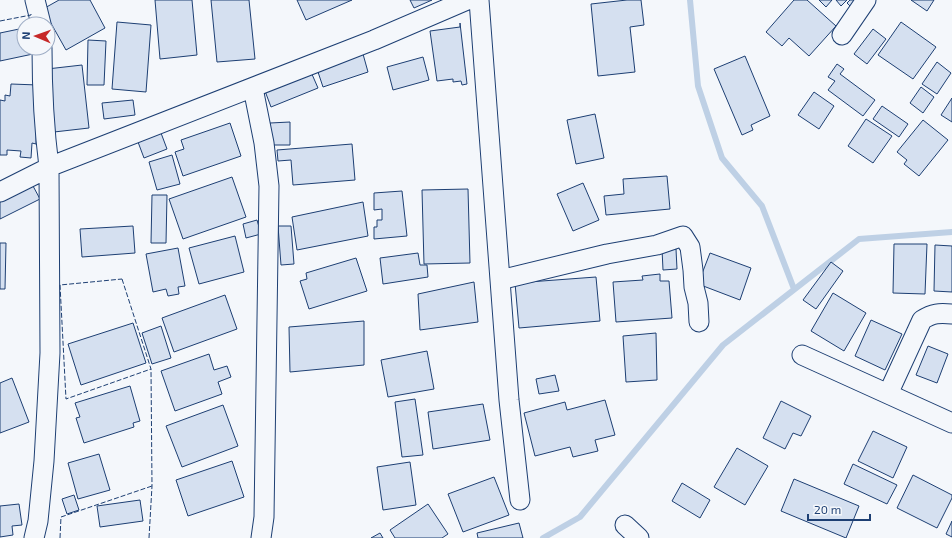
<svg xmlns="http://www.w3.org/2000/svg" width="952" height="538" viewBox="0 0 952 538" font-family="'Exo 2',sans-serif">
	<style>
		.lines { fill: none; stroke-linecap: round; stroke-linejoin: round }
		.stream { stroke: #bed0e5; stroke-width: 6 }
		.building { fill: #d5e0f0; stroke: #1d3f73 }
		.street-casing { stroke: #1d3f73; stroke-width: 21 }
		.street { stroke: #f4f7fb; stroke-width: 19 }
		.fence { stroke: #1d3f73; stroke-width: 1; stroke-dasharray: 5 2; stroke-linecap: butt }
	</style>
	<rect width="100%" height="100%" fill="#f4f7fb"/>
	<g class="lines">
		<path class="stream" d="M 690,0 L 698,86 L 722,158 L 762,206 L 794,289
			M 543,538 L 580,517 L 723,345 L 859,239 L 952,232"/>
	</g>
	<path class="building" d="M 59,0 L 90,0 L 105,28 L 66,50 L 43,9 Z
		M 155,0 L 192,0 L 197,55 L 160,59 Z
		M 211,0 L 249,0 L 255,59 L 217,62 Z
		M 297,0 L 352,0 L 306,20 Z
		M 410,0 L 432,0 L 414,8 Z
		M 627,0 L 641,0 L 644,25 L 630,27 L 635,72 L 598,76 L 591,4 Z
		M 794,0 L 807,0 L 836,26 L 809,56 L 789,38 L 782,46 L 766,32 Z
		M 819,0 L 832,0 L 826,7 Z
		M 836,0 L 847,0 L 841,6 Z
		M 850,0 L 860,0 L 854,10 L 847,3 Z
		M 911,0 L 934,0 L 927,11 Z
		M 117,22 L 151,25 L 146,92 L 112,89 Z
		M 901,22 L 936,47 L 913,79 L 878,55 Z
		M 460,23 L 467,84 L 462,85 L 461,81 L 453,82 L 453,79 L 437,81 L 430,31 L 460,27 Z
		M 24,28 L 24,48 L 32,48 L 33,54 L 0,61 L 0,33 Z
		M 873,29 L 886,39 L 867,64 L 854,54 Z
		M 88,40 L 106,41 L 104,85 L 87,85 Z
		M 363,54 L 368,72 L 323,87 L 317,69 Z
		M 745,56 L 770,116 L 751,125 L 753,130 L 742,135 L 714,69 Z
		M 423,57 L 429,80 L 393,90 L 387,67 Z
		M 937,62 L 951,73 L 937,94 L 922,84 Z
		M 837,64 L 844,69 L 840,74 L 875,100 L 863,116 L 828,90 L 835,81 L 828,77 Z
		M 82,65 L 89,128 L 54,132 L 47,69 Z
		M 311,72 L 318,88 L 271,107 L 265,91 Z
		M 11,84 L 38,85 L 36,144 L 32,143 L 31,158 L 20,157 L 21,151 L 7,150 L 7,155 L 0,155 L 0,100 L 5,101 L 5,95 L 10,96 Z
		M 921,87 L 934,97 L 923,113 L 910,103 Z
		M 814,92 L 834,106 L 819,129 L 798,115 Z
		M 952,98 L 952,122 L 941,115 Z
		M 133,100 L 135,115 L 104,119 L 102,103 Z
		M 882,106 L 908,124 L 899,137 L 873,119 Z
		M 595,114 L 604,158 L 576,164 L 567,120 Z
		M 866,119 L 892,136 L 873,163 L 848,146 Z
		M 923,120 L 948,140 L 919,176 L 904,164 L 907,160 L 897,152 Z
		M 290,122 L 290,145 L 270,145 L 270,123 Z
		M 230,123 L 241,156 L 183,176 L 175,152 L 184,149 L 181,140 Z
		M 161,133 L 167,149 L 144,158 L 138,142 Z
		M 352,144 L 355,180 L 293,185 L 291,160 L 278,161 L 277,150 Z
		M 172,155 L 180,184 L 157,190 L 149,162 Z
		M 667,176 L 670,209 L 606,215 L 604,196 L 624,194 L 623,179 Z
		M 232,177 L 246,217 L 183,239 L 169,199 Z
		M 583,183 L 599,220 L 573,231 L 557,194 Z
		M 33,186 L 40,199 L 0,219 L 0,202 Z
		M 468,189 L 470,263 L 424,264 L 422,190 Z
		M 402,191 L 407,236 L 374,239 L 374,227 L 377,227 L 377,220 L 382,220 L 382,209 L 374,210 L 374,193 Z
		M 152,195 L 167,195 L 166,243 L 151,243 Z
		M 363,202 L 368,236 L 297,250 L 292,217 Z
		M 257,220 L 261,234 L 246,238 L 243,224 Z
		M 133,226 L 135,253 L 82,257 L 80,229 Z
		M 278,226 L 291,226 L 294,264 L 281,265 Z
		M 235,236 L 244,272 L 199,284 L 189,248 Z
		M 0,243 L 6,243 L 5,289 L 0,289 Z
		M 894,244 L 927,244 L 925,294 L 893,293 Z
		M 935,245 L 952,246 L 952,292 L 934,291 Z
		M 178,248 L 185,286 L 178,287 L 179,294 L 168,296 L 166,289 L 153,292 L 146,254 Z
		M 662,249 L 676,249 L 677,269 L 663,270 Z
		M 418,253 L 420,265 L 427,265 L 428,277 L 383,284 L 380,258 Z
		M 710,253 L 751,268 L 740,300 L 698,284 Z
		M 356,258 L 367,291 L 309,309 L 300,281 L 307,279 L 306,273 Z
		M 831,262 L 843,271 L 816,309 L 803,300 Z
		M 660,274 L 660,281 L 669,281 L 672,318 L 616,322 L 613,282 L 643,280 L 642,276 Z
		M 596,277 L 600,321 L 519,328 L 515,283 Z
		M 474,282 L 478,322 L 420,330 L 418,294 Z
		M 833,293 L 866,313 L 844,351 L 811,331 Z
		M 225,295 L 237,329 L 174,352 L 162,318 Z
		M 871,320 L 902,334 L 885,370 L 855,356 Z
		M 364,321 L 364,365 L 290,372 L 289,327 Z
		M 133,323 L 146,363 L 81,385 L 68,344 Z
		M 161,326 L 171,358 L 152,364 L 142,333 Z
		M 656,333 L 657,380 L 626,382 L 623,336 Z
		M 928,346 L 948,354 L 937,383 L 916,375 Z
		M 427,351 L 434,389 L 388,397 L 381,360 Z
		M 209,354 L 214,370 L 227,366 L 231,377 L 218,382 L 222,394 L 175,411 L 161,371 Z
		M 555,375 L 559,391 L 539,394 L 536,379 Z
		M 12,378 L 29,422 L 0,433 L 0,383 Z
		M 130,386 L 140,421 L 133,423 L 134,427 L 84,443 L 76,418 L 80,417 L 75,403 Z
		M 415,399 L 423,455 L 402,457 L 395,402 Z
		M 605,400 L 615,435 L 595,440 L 598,451 L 573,457 L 570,447 L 535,456 L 524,413 L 565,402 L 567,410 Z
		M 781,401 L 811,416 L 801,436 L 793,433 L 785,449 L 763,438 Z
		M 483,404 L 490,440 L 433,449 L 428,412 Z
		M 223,405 L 238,446 L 182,467 L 166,426 Z
		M 873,431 L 907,447 L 893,478 L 858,461 Z
		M 737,448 L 768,466 L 745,505 L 714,487 Z
		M 99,454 L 110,490 L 78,499 L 68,463 Z
		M 232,461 L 244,497 L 188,516 L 176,480 Z
		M 410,462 L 416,505 L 383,510 L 377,467 Z
		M 853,464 L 897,485 L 887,504 L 844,484 Z
		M 913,475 L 952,495 L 952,498 L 937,528 L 897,508 Z
		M 494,477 L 509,515 L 463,532 L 448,494 Z
		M 794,479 L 859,506 L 846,538 L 781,511 Z
		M 682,483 L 710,500 L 700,518 L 672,501 Z
		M 74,495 L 79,510 L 67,514 L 62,499 Z
		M 140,500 L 143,521 L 100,527 L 97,506 Z
		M 19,504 L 22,525 L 12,526 L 13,535 L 0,537 L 0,506 Z
		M 428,504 L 448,534 L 442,538 L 395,538 L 390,530 Z
		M 952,521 L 952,537 L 946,534 Z
		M 519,523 L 523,538 L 478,538 L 477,533 Z
		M 380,533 L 383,538 L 371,538 Z"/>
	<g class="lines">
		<defs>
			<path id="street" d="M 35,0 L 41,24
				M 479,0 L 509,400 L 520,500
				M 842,35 L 866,0
				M 253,88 L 264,143 L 269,186 L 264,517 L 261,538
				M 0,192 L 54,165 L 374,40 L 467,0
				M 500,280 L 607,254 L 657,245 L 683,236 L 690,247 L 693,270 L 694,287 L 698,303 L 699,322
				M 802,355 L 952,423
				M 888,394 L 922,320 C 933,313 939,313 952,314
				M 625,525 L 639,538
				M 34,538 L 38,521 L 44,461 L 50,353 L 49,167 C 44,128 42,88 42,48"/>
		</defs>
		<use href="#street" class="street-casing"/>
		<use href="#street" class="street"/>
		<path class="fence" d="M 0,21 L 31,15 L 31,14
			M 122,279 L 151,369 L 66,399 L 60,285 Z
			M 60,538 L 61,517 L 152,486
			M 149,538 L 152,486 L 151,369"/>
	</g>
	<g transform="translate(36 36) rotate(272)"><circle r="19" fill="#f4f7fb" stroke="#9eadc5"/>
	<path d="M0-3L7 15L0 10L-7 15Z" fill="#c62828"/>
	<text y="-6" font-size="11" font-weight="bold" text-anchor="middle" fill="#1d3f73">N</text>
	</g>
	<path d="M808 514v6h62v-6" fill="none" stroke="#1d3f73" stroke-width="2"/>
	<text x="814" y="514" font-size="12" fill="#1d3f73" stroke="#f4f7fb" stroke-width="3" paint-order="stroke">20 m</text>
</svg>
